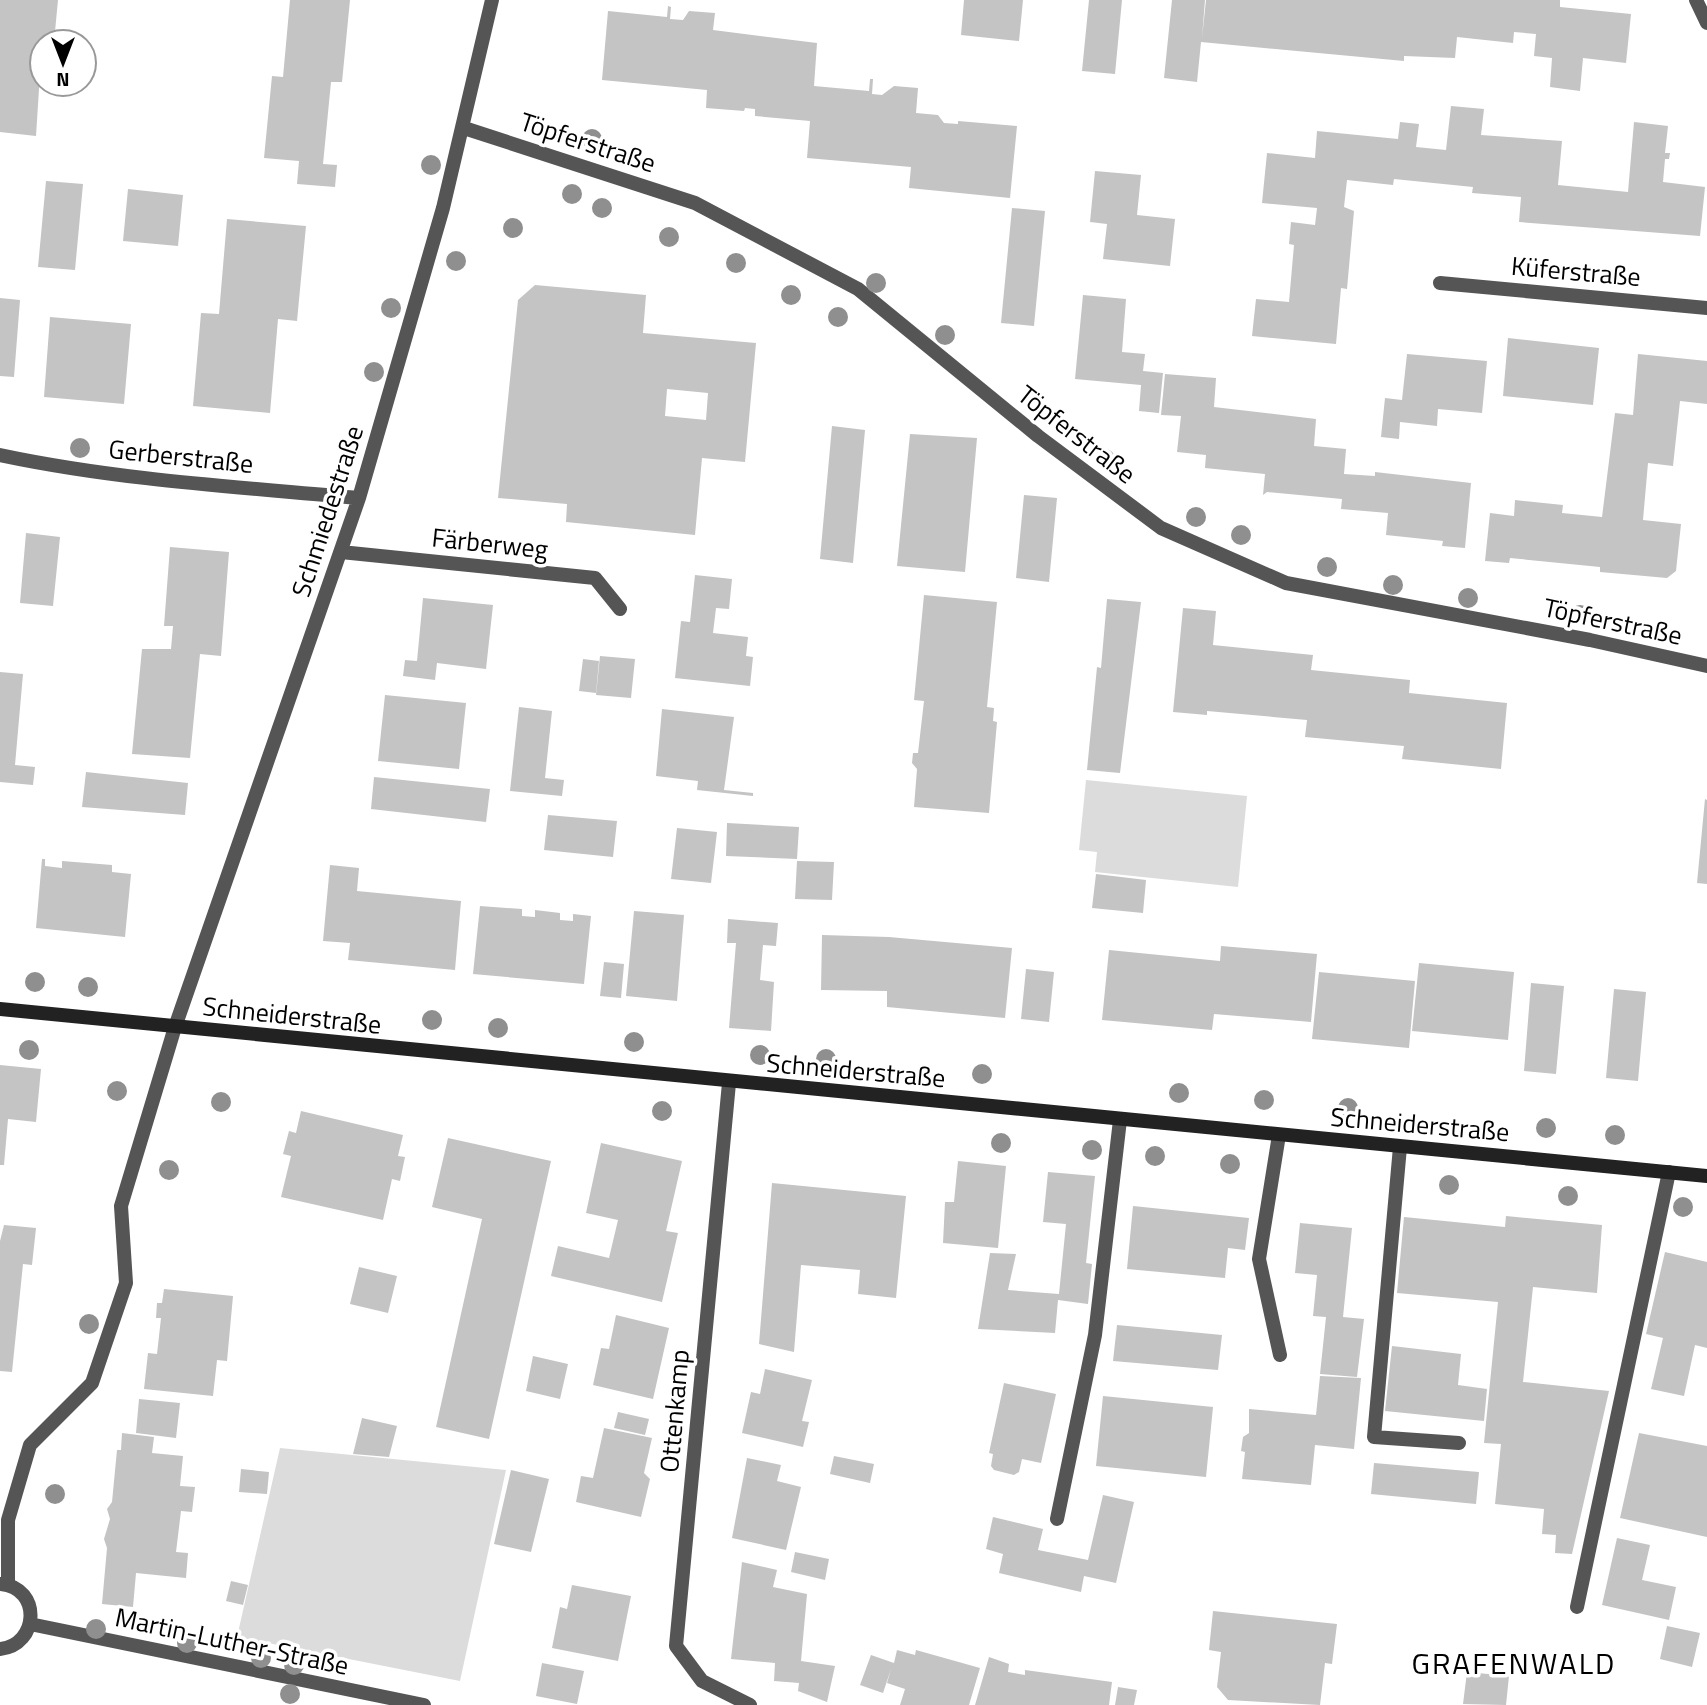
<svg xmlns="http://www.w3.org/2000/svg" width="1707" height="1705" viewBox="0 0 1707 1705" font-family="'Titillium Web',sans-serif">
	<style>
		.green { fill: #dcdcdc }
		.building { fill: #c4c4c4; fill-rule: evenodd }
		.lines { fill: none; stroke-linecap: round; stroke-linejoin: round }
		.lane { stroke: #555; stroke-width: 14 }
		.street { stroke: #555; stroke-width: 14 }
		.secondary { stroke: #222; stroke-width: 14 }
		.tree { fill: #8f8f8f }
		.labels { text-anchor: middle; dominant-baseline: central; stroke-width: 7; stroke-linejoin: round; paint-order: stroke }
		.street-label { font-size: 26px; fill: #000; stroke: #fff }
		.quarter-label { font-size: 30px; letter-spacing: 2px; fill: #000; stroke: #fff }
	</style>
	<rect width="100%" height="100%" fill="#fff"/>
	<path class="green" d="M 1086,780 L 1247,796 L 1238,887 L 1095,872 L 1097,852 L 1079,850 Z
		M 280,1448 L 506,1470 L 460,1681 L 237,1637 Z"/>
	<path class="building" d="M 0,0 L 58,0 L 54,42 L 42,42 L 36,136 L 0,132 Z
		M 290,0 L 350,0 L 342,82 L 331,82 L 323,164 L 337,165 L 335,187 L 297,184 L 299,161 L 264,158 L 272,76 L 283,77 Z
		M 964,0 L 1023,0 L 1019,41 L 961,35 Z
		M 1089,0 L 1122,0 L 1115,74 L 1082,71 Z
		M 1172,0 L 1205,0 L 1202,38 L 1206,0 L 1560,0 L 1560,7 L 1631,14 L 1626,63 L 1583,58 L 1580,91 L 1550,87 L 1552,58 L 1534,56 L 1536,34 L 1514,32 L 1513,43 L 1457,37 L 1455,58 L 1404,56 L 1404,61 L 1201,42 L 1197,82 L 1164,78 Z
		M 668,6 L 671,7 L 670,19 L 683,20 L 689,11 L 715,13 L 713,30 L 817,43 L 814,86 L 869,91 L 870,79 L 873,79 L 872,94 L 882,95 L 894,86 L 918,88 L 916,113 L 938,115 L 944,123 L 958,124 L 958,121 L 1017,126 L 1010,198 L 909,188 L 911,167 L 807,158 L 810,121 L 755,116 L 755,109 L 745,108 L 744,111 L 706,108 L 707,90 L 602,80 L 608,11 L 667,17 Z
		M 1451,106 L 1484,109 L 1481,135 L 1562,141 L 1558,185 L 1628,192 L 1634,122 L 1668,126 L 1665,153 L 1670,153 L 1669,159 L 1665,159 L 1663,182 L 1705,187 L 1700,236 L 1519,222 L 1521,197 L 1472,193 L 1473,187 L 1394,179 L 1393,185 L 1347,180 L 1344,207 L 1354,211 L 1347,289 L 1341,288 L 1336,344 L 1252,336 L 1256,299 L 1289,302 L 1294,245 L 1289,244 L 1291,222 L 1315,225 L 1317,208 L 1262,203 L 1267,153 L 1315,158 L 1317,131 L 1398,139 L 1400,122 L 1419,124 L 1416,147 L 1446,150 Z
		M 1095,171 L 1141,175 L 1137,215 L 1175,219 L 1170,266 L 1103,259 L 1107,224 L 1090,222 Z
		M 46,181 L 83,184 L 75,270 L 38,267 Z
		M 128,189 L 183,195 L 178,246 L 123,241 Z
		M 1012,208 L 1045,211 L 1034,326 L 1001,323 Z
		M 227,219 L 306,226 L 297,321 L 278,319 L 270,413 L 193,406 L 201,313 L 219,314 Z
		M 535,285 L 646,295 L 643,333 L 756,343 L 745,462 L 702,458 L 695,535 L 566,522 L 567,504 L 498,498 L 518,300 ZM 667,389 L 708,393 L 706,420 L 665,416 Z
		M 1083,295 L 1126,299 L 1122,352 L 1145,354 L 1143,371 L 1163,373 L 1159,413 L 1139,411 L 1141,385 L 1075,379 Z
		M 0,298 L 20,300 L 14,377 L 0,376 Z
		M 50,317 L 131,324 L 124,404 L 44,397 Z
		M 1508,338 L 1599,348 L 1593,405 L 1503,396 Z
		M 1407,354 L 1487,361 L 1482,413 L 1438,409 L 1437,426 L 1400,422 L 1399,439 L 1381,437 L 1385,398 L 1402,400 Z
		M 1638,354 L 1707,361 L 1707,404 L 1680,401 L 1673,466 L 1648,463 L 1643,520 L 1681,524 L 1676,571 L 1667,578 L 1600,572 L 1600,567 L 1510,558 L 1509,563 L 1485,561 L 1490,513 L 1514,516 L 1515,500 L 1563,505 L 1562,513 L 1602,517 L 1615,413 L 1633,415 Z
		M 1165,374 L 1216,378 L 1214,407 L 1316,419 L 1314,446 L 1346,449 L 1344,474 L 1375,476 L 1375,472 L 1471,483 L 1465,548 L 1442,546 L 1443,541 L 1386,535 L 1388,513 L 1341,509 L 1342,499 L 1267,492 L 1263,495 L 1265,474 L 1205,468 L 1206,455 L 1177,452 L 1181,416 L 1161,415 Z
		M 832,426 L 865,430 L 853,563 L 820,559 Z
		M 910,434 L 977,438 L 965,572 L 897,566 Z
		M 1024,495 L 1057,498 L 1049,582 L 1016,578 Z
		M 26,533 L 60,537 L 53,606 L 20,603 Z
		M 170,547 L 229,552 L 221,656 L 200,654 L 190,758 L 132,754 L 142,649 L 171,649 L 173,626 L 164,626 Z
		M 695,575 L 732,579 L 729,609 L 716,608 L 713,633 L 748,637 L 746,656 L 753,657 L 750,686 L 675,678 L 681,621 L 690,622 Z
		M 924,595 L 997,602 L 987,707 L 994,708 L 993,721 L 997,722 L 989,813 L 914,807 L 917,769 L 912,763 L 913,753 L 918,753 L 924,701 L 914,700 Z
		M 423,598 L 493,605 L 486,669 L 437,663 L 435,680 L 403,676 L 405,660 L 417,661 Z
		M 1107,599 L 1141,602 L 1120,773 L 1087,770 L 1097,667 L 1101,668 Z
		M 1183,608 L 1216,611 L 1213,645 L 1313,655 L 1311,670 L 1410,680 L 1409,693 L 1507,703 L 1501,769 L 1402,759 L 1404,746 L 1305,737 L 1307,720 L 1207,711 L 1207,715 L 1173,712 Z
		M 600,656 L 635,659 L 631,698 L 596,695 Z
		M 583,659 L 599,661 L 596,693 L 579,691 Z
		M 0,672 L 23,674 L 15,765 L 35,767 L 33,785 L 0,782 Z
		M 385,695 L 466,703 L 459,769 L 378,761 Z
		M 519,707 L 552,711 L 545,778 L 564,780 L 562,796 L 510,791 Z
		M 662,709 L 734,717 L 724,790 L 753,793 L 753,796 L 697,790 L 698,781 L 656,776 Z
		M 86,772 L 188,783 L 185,815 L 82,807 Z
		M 374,777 L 490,789 L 486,822 L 371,809 Z
		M 1705,799 L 1707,800 L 1707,884 L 1697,883 Z
		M 548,815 L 617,821 L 613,857 L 544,850 Z
		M 727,823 L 799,827 L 797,859 L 726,856 Z
		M 677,828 L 717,832 L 711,883 L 671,879 Z
		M 42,859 L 45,859 L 45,866 L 62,868 L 62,861 L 112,865 L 112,872 L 131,874 L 125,937 L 36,928 Z
		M 797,861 L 834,862 L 832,900 L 795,899 Z
		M 330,865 L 359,868 L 357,891 L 461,901 L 455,970 L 348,960 L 350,943 L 323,941 Z
		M 1096,874 L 1146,880 L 1143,913 L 1092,908 Z
		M 480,906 L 522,909 L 522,916 L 535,917 L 535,910 L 560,913 L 560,920 L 573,921 L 573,914 L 591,916 L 584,984 L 473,974 Z
		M 634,911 L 684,915 L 677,1001 L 626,996 Z
		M 728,919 L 778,923 L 776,946 L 763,945 L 760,980 L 774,982 L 771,1031 L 729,1028 L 736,943 L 727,943 Z
		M 822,935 L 889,937 L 1012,948 L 1005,1018 L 887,1007 L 887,991 L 821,990 Z
		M 1221,946 L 1317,954 L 1311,1022 L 1214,1014 L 1212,1030 L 1102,1020 L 1109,950 L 1220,961 Z
		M 604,962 L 624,964 L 621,998 L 600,996 Z
		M 1419,963 L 1514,972 L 1508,1040 L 1412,1031 Z
		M 1026,969 L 1054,972 L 1049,1022 L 1021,1019 Z
		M 1319,972 L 1415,981 L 1409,1048 L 1312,1039 Z
		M 1531,983 L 1564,986 L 1556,1074 L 1524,1071 Z
		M 1614,989 L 1646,992 L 1638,1081 L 1606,1078 Z
		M 0,1065 L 41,1069 L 36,1122 L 8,1119 L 4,1165 L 0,1165 Z
		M 301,1111 L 403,1135 L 398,1156 L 405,1157 L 400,1181 L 392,1179 L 383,1220 L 281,1197 L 291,1156 L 283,1154 L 289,1131 L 296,1133 Z
		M 448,1138 L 551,1161 L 489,1439 L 436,1427 L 482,1219 L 432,1207 Z
		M 601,1143 L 682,1161 L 666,1231 L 678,1233 L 662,1302 L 551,1276 L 558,1246 L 609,1258 L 618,1220 L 586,1213 Z
		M 958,1161 L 1006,1166 L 998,1248 L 943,1243 L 945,1202 L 954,1202 Z
		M 1048,1172 L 1095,1176 L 1086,1263 L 1092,1264 L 1088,1304 L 1058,1300 L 1055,1333 L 978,1329 L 990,1253 L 1016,1254 L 1008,1290 L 1059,1294 L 1066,1224 L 1043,1222 Z
		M 772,1183 L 906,1196 L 896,1298 L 858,1294 L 860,1270 L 801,1265 L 794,1352 L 759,1344 Z
		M 1133,1206 L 1249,1218 L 1245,1250 L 1228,1248 L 1225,1278 L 1127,1269 Z
		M 1506,1216 L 1602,1225 L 1597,1293 L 1533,1287 L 1523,1382 L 1609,1391 L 1572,1554 L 1555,1553 L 1556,1535 L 1542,1534 L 1544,1509 L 1495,1504 L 1501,1444 L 1484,1443 L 1498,1302 L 1397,1293 L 1404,1217 L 1505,1227 Z
		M 1300,1223 L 1352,1228 L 1343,1317 L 1364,1319 L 1357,1377 L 1320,1374 L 1326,1317 L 1313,1316 L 1317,1275 L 1295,1273 Z
		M 4,1225 L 36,1228 L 32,1265 L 23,1264 L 12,1372 L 0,1371 L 0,1241 Z
		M 1665,1252 L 1707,1262 L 1707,1348 L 1695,1345 L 1684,1396 L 1651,1389 L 1663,1338 L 1646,1334 Z
		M 359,1267 L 397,1276 L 388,1313 L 350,1304 Z
		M 164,1289 L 233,1296 L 227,1361 L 217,1360 L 213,1396 L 144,1389 L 148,1353 L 157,1354 L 161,1318 L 156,1318 L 157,1303 L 162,1303 Z
		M 616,1315 L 669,1328 L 653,1399 L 593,1385 L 601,1348 L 609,1349 Z
		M 1117,1325 L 1222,1335 L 1218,1370 L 1113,1361 Z
		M 1392,1346 L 1461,1354 L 1458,1385 L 1487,1389 L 1484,1421 L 1385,1411 Z
		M 533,1356 L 568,1364 L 560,1399 L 526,1391 Z
		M 765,1369 L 812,1380 L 802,1421 L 809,1422 L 803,1447 L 742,1433 L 751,1392 L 760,1394 Z
		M 1320,1376 L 1361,1378 L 1354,1449 L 1315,1445 L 1311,1485 L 1242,1479 L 1245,1452 L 1241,1451 L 1243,1437 L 1249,1433 L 1249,1409 L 1316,1415 Z
		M 1004,1383 L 1056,1394 L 1041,1463 L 1022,1459 L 1019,1472 L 1014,1475 L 994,1470 L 991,1466 L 993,1454 L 989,1453 Z
		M 1103,1396 L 1213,1407 L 1206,1477 L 1096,1466 Z
		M 139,1399 L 180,1403 L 176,1438 L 136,1433 Z
		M 618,1412 L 649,1419 L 645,1435 L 614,1428 Z
		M 362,1418 L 397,1426 L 389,1457 L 353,1454 Z
		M 604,1428 L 652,1438 L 644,1473 L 650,1479 L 641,1517 L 576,1502 L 581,1476 L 593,1478 Z
		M 122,1433 L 154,1437 L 152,1453 L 183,1456 L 180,1486 L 195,1487 L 192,1512 L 181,1511 L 176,1552 L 188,1553 L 186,1578 L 136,1573 L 133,1607 L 102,1604 L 107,1548 L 104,1539 L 110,1519 L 107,1509 L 112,1502 L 117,1450 L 121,1450 Z
		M 1639,1433 L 1707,1446 L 1707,1537 L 1620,1518 Z
		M 834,1456 L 874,1464 L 870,1483 L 830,1474 Z
		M 747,1458 L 781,1465 L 777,1481 L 801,1487 L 786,1550 L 732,1538 Z
		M 1374,1463 L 1479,1472 L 1476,1504 L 1371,1494 Z
		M 241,1469 L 269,1472 L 267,1494 L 239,1492 Z
		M 511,1470 L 549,1479 L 531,1552 L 494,1544 Z
		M 1103,1495 L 1134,1502 L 1116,1583 L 1084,1576 L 1081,1592 L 999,1573 L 1003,1554 L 986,1549 L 993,1517 L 1043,1529 L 1038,1550 L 1088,1560 Z
		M 1617,1538 L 1650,1545 L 1642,1580 L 1676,1587 L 1669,1620 L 1602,1605 Z
		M 795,1552 L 829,1559 L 825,1580 L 791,1572 Z
		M 742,1562 L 777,1570 L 773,1587 L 807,1594 L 801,1661 L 835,1666 L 827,1702 L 798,1691 L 799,1683 L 774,1681 L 775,1663 L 731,1659 Z
		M 231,1581 L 248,1585 L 243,1605 L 226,1601 Z
		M 572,1585 L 631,1596 L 618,1661 L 552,1648 L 560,1607 L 567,1609 Z
		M 1213,1611 L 1337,1624 L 1332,1664 L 1325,1663 L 1320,1705 L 1228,1700 L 1217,1687 L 1221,1652 L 1209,1650 Z
		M 1667,1626 L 1700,1633 L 1692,1667 L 1660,1659 Z
		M 897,1650 L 915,1655 L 916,1650 L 980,1668 L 969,1705 L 900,1705 L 905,1689 L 887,1683 L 891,1669 L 883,1693 L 860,1685 L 871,1655 L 894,1663 Z
		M 989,1657 L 1009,1664 L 1008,1672 L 1025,1675 L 1025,1670 L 1112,1682 L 1109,1705 L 975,1705 Z
		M 542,1663 L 584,1671 L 577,1704 L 536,1696 Z
		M 1467,1672 L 1509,1676 L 1506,1705 L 1463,1704 Z
		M 1118,1687 L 1137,1690 L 1134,1705 L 1115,1705 Z"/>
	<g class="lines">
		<path class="lane" d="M 1279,1135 L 1259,1259 L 1280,1355
			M 1400,1147 L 1374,1437 L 1459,1443
			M 1057,1519 L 1095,1335 L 1120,1120
			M 1577,1607 L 1669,1172"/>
		<path class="street" d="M 1696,0 L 1707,23
			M 464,128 L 695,203 L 858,289 L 1038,436 L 1161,528 L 1286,583 L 1590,640 L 1707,666
			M 1440,283 L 1707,308
			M 0,455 C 118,480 239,487 359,498
			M 341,552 L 595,578 L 620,609
			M 729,1083 L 676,1646 L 702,1681 L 750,1705
			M 8,1585 L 8,1520 L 30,1445 L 92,1383 L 126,1283 L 121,1206 L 175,1027 L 359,498 L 443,208 L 492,0
			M 30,1624 L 424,1705
			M 0,1649 C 39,1645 42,1588 1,1584"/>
		<path class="secondary" d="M 0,1009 L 1707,1176"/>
	</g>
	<g class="tree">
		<circle cx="592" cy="139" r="10"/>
		<circle cx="431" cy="165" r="10"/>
		<circle cx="572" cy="194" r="10"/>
		<circle cx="602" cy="208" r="10"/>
		<circle cx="513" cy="228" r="10"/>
		<circle cx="669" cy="237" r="10"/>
		<circle cx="456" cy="261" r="10"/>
		<circle cx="736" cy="263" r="10"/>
		<circle cx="876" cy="283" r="10"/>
		<circle cx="791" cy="295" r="10"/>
		<circle cx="391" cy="308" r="10"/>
		<circle cx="838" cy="317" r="10"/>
		<circle cx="945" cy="335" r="10"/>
		<circle cx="374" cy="372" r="10"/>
		<circle cx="80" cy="448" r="10"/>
		<circle cx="1105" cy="459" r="10"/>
		<circle cx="1196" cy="517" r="10"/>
		<circle cx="1241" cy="535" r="10"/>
		<circle cx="1327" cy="567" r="10"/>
		<circle cx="1393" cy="585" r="10"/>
		<circle cx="1468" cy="598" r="10"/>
		<circle cx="1580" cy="615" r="10"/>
		<circle cx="35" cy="982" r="10"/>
		<circle cx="88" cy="987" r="10"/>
		<circle cx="432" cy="1020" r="10"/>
		<circle cx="498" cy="1028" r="10"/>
		<circle cx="634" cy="1042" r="10"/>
		<circle cx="29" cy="1050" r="10"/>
		<circle cx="760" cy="1055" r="10"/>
		<circle cx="826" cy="1059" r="10"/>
		<circle cx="982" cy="1074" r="10"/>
		<circle cx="117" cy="1091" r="10"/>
		<circle cx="1179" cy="1093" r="10"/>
		<circle cx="1264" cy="1100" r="10"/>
		<circle cx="221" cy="1102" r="10"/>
		<circle cx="1348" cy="1108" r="10"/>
		<circle cx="662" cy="1111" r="10"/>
		<circle cx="1546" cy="1128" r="10"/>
		<circle cx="1615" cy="1135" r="10"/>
		<circle cx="1001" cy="1143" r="10"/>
		<circle cx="1092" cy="1150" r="10"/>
		<circle cx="1155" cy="1156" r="10"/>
		<circle cx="1230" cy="1164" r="10"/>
		<circle cx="169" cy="1170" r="10"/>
		<circle cx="1449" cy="1185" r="10"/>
		<circle cx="1568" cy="1196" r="10"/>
		<circle cx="1683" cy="1207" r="10"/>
		<circle cx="89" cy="1324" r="10"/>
		<circle cx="55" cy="1494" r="10"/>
		<circle cx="96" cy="1629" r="10"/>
		<circle cx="187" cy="1643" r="10"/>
		<circle cx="261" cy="1658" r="10"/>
		<circle cx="294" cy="1665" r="10"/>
		<circle cx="290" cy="1694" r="10"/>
	</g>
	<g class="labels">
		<g class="street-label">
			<text transform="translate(588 142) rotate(18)">Töpferstraße</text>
			<text transform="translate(1576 271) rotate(5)">Küferstraße</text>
			<text transform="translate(1077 434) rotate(38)">Töpferstraße</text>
			<text transform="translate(181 456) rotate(6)">Gerberstraße</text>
			<text transform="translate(327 511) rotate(-72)">Schmiedestraße</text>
			<text transform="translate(490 543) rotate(6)">Färberweg</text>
			<text transform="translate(1613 621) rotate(12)">Töpferstraße</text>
			<text transform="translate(292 1015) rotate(6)">Schneiderstraße</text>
			<text transform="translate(856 1070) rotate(5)">Schneiderstraße</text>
			<text transform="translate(1420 1124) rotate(5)">Schneiderstraße</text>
			<text transform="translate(674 1411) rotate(-85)">Ottenkamp</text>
			<text transform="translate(232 1641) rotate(12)">Martin-Luther-Straße</text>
		</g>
		<g class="quarter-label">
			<text x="1514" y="1663">GRAFENWALD</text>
		</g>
	</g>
	<g transform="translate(63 63) rotate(180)"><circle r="33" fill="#ffffff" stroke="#999999" stroke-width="2"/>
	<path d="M0-5L12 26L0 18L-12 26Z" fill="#000000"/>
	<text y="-10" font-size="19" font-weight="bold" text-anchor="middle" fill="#000000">N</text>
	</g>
</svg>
